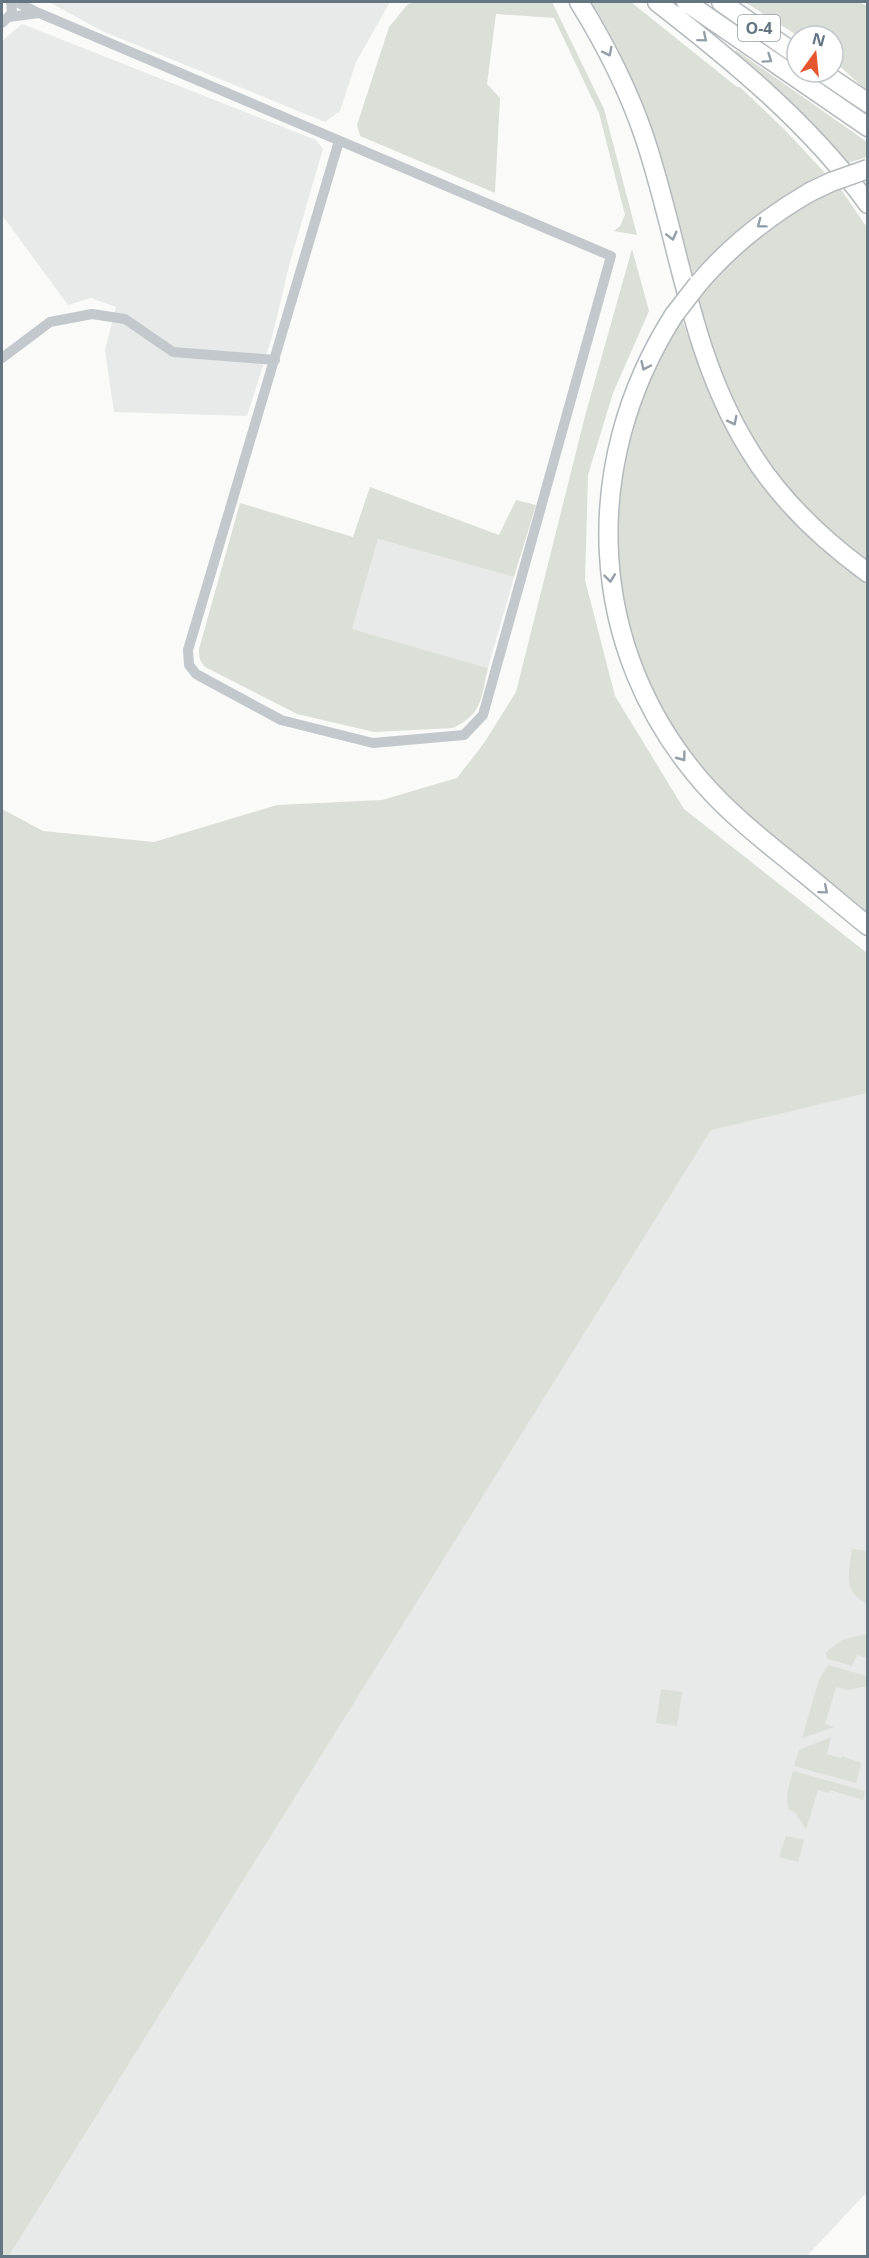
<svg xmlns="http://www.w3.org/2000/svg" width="869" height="2258" viewBox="0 0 869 2258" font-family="'Open Sans',sans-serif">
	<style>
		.built { fill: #e8e9e9 }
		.green { fill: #dadfd7 }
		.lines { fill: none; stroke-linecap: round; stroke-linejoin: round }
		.motorway-casing { stroke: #b4b9bd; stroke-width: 21 }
		.minor { stroke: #c3c8cc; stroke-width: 10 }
		.motorway { stroke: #fff; stroke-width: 18 }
		.motorway-bridge-casing { stroke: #b4b9bd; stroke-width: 21; stroke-linecap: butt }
		.motorway-bridge { stroke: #fff; stroke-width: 18 }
		.oneway { stroke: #939fa8 }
		.labels { text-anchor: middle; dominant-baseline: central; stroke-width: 6; stroke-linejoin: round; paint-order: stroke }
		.shield { fill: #fff; stroke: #939fa8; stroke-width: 1.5 }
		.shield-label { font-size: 16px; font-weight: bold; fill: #657683 }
	</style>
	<rect width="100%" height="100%" fill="#fafaf8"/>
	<path class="built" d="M 49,2 L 390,2 L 356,62 L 340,111 L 325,122 L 102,31 Z
		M 22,24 L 316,140 L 323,149 L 290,262 L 272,337 L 247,416 L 114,412 L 105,350 L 116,307 L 91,298 L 68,305 L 2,215 L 2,41 Z
		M 378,539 L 514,577 L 488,668 L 352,629 Z
		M 867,1093 L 867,2192 L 807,2256 L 9,2256 L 711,1129 Z"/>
	<path class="green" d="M 418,2 L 552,2 L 604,109 L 637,235 L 614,231 L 620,226 L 625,215 L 599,113 L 554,18 L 496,14 L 487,84 L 500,98 L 495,193 L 360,136 L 357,125 L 389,27 L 408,4 Z
		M 591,2 L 631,2 L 737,87 L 740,87 L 783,128 L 825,173 C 773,198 731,235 691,275 C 668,180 644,85 591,2 Z
		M 745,2 L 859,2 L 867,6 L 867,91 L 833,60 L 833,36 L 798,36 Z
		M 736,50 L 867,142 L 867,157 L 845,164 L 734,54 Z
		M 840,188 L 868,229 L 867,565 L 813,521 L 771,469 L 739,417 L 712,353 L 698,299 L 712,282 L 711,279 L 762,231 L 801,208 Z
		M 632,249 L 649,311 L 613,393 L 588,475 L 585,580 L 615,696 L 684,809 L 867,953 L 867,1093 L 711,1130 L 9,2256 L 2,2256 L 2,809 L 43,831 L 154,842 L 277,805 L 382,800 L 457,778 L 484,743 L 516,692 L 585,416 Z
		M 682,319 C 695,354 706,389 723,421 C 754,483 809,547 867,584 L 867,916 C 805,863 733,813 685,746 C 627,665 608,563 621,465 C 623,449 630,432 635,417 C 639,404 642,390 647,377 C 655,358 670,337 682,319 Z
		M 370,487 L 499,535 L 516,500 L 536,505 L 514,577 L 378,539 L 352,629 L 488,668 C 481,697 483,714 453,728 L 374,732 L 297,714 L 207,668 C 200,664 199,657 199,649 L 240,503 L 353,537 Z
		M 852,1549 L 867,1551 L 867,1604 C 842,1591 849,1573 852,1549 Z
		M 867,1634 L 867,1658 L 857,1655 L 852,1666 L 828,1659 L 825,1653 L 842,1640 Z
		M 828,1665 L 867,1676 L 867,1686 L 848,1690 L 836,1687 L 825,1724 L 834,1727 L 802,1738 L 819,1680 Z
		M 661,1689 L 682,1692 L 677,1726 L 656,1723 Z
		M 831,1737 L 827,1754 L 841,1758 L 842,1756 L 861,1763 L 856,1783 L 794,1766 L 799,1750 Z
		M 793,1771 L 865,1791 L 863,1800 L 830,1790 L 829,1793 L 818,1790 L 806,1829 L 794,1811 L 789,1810 C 785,1795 789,1785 793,1771 Z
		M 786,1836 L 804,1840 L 798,1862 L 779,1857 Z"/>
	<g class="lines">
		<defs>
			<path id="motorway" d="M 579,2 C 605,44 628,89 644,136 C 679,239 689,351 747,446 C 777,497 820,538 868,573
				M 657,2 C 734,62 810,124 868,204
				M 686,2 L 868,127
				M 721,2 L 797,55
				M 822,72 L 868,103
				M 698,284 C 730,246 767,217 810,192
				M 674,315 C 579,464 586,649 703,783 C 730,814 762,839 794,865 C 819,885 843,906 868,926"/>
		</defs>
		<use href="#motorway" class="motorway-casing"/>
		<path class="minor" d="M 17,2 L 38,13
			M 9,17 L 39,13 L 611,256 L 483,715 L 464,735 L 373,743 L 281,720 L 196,674 L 189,665 L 188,650 L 339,141
			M 2,23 L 12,13 L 11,2
			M 2,358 L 50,322 L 92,314 L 125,319 L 173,352 L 275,360"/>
		<use href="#motorway" class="motorway"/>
		<defs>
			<path id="motorway-bridge" d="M 810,192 L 831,182 L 868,169
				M 674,315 L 698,284"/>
		</defs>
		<use href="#motorway-bridge" class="motorway-bridge-casing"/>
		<use href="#motorway-bridge" class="motorway-bridge"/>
	</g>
	<defs><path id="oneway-chevron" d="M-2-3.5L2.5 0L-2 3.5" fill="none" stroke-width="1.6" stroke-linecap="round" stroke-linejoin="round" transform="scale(1.5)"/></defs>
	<g class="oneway">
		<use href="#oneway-chevron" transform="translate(703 38) rotate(40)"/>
		<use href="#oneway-chevron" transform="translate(608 52) rotate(63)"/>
		<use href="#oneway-chevron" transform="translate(768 59) rotate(34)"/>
		<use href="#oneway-chevron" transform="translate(761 224) rotate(143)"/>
		<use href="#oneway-chevron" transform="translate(672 236) rotate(76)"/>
		<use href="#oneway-chevron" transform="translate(645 366) rotate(115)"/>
		<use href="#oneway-chevron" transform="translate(733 421) rotate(63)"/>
		<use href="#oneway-chevron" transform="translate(610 578) rotate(83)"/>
		<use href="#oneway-chevron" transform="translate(682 757) rotate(53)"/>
		<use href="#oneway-chevron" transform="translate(824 890) rotate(40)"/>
	</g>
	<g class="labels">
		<rect class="shield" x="738" y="15" width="42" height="26" rx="4.5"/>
		<g class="shield-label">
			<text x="759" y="28">O-4</text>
		</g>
	</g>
	<rect width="869" height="2258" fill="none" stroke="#657683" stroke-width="6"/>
	<g transform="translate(815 54) rotate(15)"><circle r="28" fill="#ffffff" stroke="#c1c8cd" stroke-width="1.5"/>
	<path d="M0-4.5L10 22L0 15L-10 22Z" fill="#e4572e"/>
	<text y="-9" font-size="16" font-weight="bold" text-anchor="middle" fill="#657683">N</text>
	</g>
</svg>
